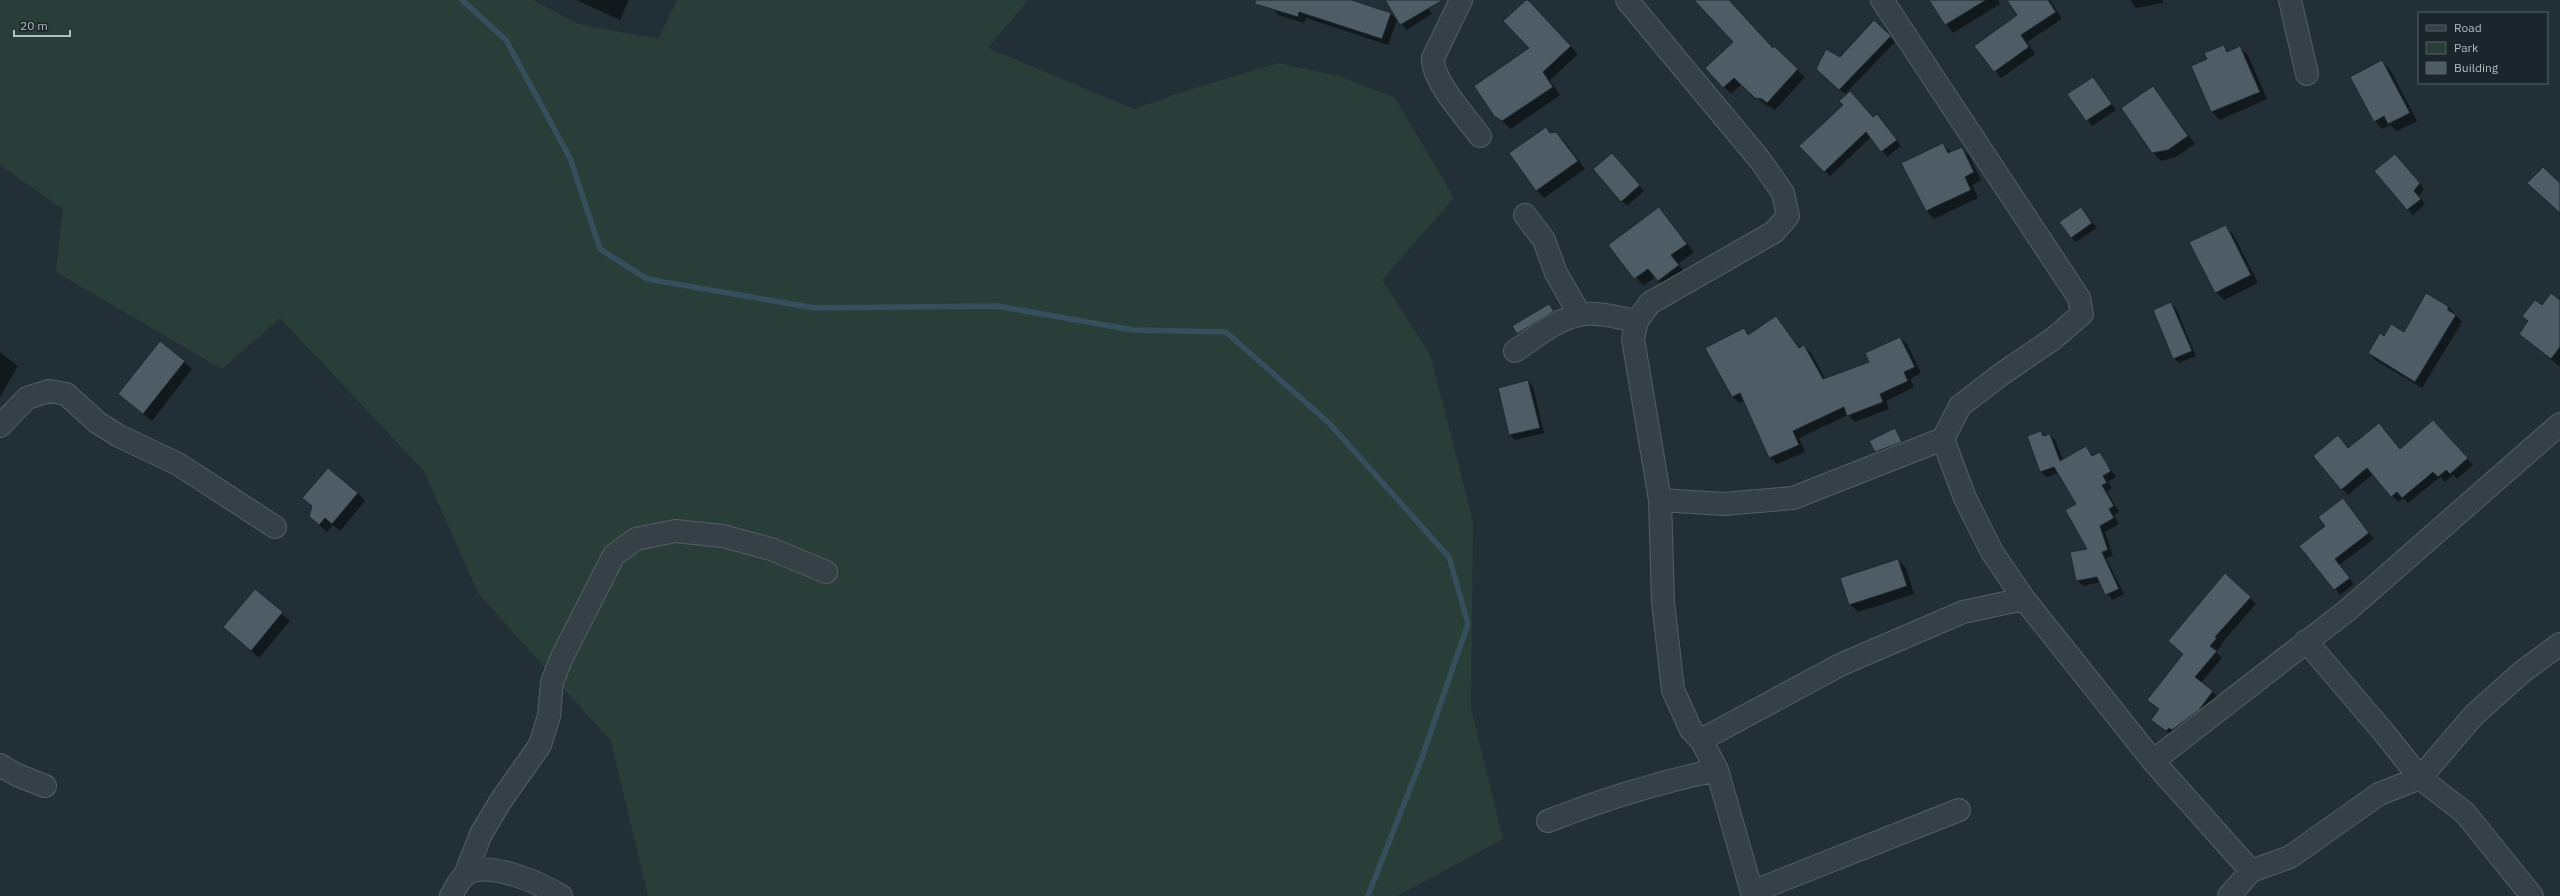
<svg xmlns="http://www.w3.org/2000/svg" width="2560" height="896" viewBox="0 0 2560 896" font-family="'IBM Plex Sans',sans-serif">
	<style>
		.green { fill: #2a3e39 }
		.shadow { fill: #0007 }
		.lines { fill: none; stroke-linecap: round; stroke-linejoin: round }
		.stream { stroke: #374f5c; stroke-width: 5.5 }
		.building { fill: #4e5d65; stroke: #1d282e }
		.minor-casing { stroke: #545f65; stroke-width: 24 }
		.minor { stroke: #364147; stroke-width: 22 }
	</style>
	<rect width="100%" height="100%" fill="#232f36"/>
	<path class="green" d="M 0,0 L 533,0 L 578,24 L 658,39 L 677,0 L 1028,0 L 988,48 L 1134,109 L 1188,90 L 1278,63 L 1339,76 L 1395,98 L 1454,198 L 1382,280 L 1430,354 L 1473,521 L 1471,708 L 1503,839 L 1397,896 L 648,896 L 611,741 L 478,593 L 424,471 L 280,318 L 222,369 L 56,272 L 63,209 L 0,165 Z"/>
	<path class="shadow" d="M 576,0 L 629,0 L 620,20 Z
		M 1274,0 L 1349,0 L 1391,14 L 1397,20 L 1388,45 L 1306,18 L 1304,23 L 1278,15 L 1272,8 Z
		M 1386,0 L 1423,0 L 1432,14 L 1406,30 Z
		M 1704,0 L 1728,0 L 1773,49 L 1774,48 L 1805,77 L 1775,110 L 1764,104 L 1742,84 L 1731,94 L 1706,68 L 1734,42 Z
		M 1939,0 L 1998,0 L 2000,4 L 1953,33 L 1932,4 Z
		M 2008,0 L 2050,0 L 2062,19 L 2027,42 L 2035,54 L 2001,78 L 1976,46 L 2018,15 Z
		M 2130,0 L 2163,0 L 2163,3 L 2136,8 Z
		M 1535,8 L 1578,54 L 1550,80 L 1560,95 L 1511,129 L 1495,115 L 1531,48 Z
		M 1874,22 L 1895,42 L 1845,94 L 1822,74 Z
		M 2224,46 L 2229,52 L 2240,48 L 2248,55 L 2267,99 L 2220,120 L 2212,112 L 2192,66 L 2208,60 Z
		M 2382,62 L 2390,69 L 2417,121 L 2397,131 L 2390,125 L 2382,129 L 2375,121 Z
		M 2093,78 L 2116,110 L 2092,126 L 2069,94 Z
		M 2153,88 L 2195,144 L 2176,157 L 2161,161 L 2153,153 Z
		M 1882,121 L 1901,146 L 1887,157 L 1871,137 L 1830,176 L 1801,146 Z
		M 1546,128 L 1551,133 L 1556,133 L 1564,141 L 1585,169 L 1544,198 L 1536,190 Z
		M 1943,144 L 1951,153 L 1961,148 L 1969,156 L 1981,180 L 1972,185 L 1978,198 L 1934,219 L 1927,211 L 1903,163 Z
		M 1617,160 L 1644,191 L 1627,206 L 1622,201 Z
		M 2400,160 L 2424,189 L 2419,196 L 2425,204 L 2413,215 L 2375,171 Z
		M 2081,208 L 2097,228 L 2076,242 L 2071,237 Z
		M 1659,209 L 1694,252 L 1678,264 L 1686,274 L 1666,289 L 1655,277 L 1643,286 L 1610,246 Z
		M 2225,226 L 2233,234 L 2258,283 L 2224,300 L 2216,292 Z
		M 2560,301 L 2560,365 L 2559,366 L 2520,334 L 2542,306 Z
		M 2171,303 L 2176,308 L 2196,356 L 2179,363 L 2174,358 Z
		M 1549,305 L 1558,316 L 1523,339 L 1514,327 Z
		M 2448,306 L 2462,322 L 2422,388 L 2375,360 L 2369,353 L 2384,337 L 2405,334 Z
		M 1776,317 L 1800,348 L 1804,346 L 1811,353 L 1826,380 L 1871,362 L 1900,338 L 1907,344 L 1921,373 L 1910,379 L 1914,387 L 1886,401 L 1889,409 L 1855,422 L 1848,415 L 1799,438 L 1805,452 L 1777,464 L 1770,458 L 1744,401 L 1739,403 L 1733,397 L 1706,349 L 1744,329 L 1750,335 Z
		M 160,342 L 192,369 L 152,421 L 119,394 Z
		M 0,352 L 18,366 L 0,397 Z
		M 1528,381 L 1533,387 L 1544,433 L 1515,440 L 1510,435 L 1499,388 Z
		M 2438,427 L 2473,465 L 2457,479 L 2453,475 L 2445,482 L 2440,477 L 2408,503 L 2403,498 L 2398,502 L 2373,474 L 2348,495 L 2342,489 L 2338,437 L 2349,448 L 2385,430 L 2401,450 Z
		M 1895,429 L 1906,447 L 1881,457 L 1871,441 Z
		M 2041,432 L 2045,436 L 2050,435 L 2055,440 L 2063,460 L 2086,447 L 2094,457 L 2099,453 L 2116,477 L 2108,482 L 2112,488 L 2107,491 L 2119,512 L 2114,515 L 2119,524 L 2105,532 L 2113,556 L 2106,558 L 2124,594 L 2112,600 L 2101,582 L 2083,586 L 2077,580 L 2088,550 L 2078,505 L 2059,473 L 2047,477 L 2041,472 Z
		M 358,493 L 365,501 L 340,531 L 333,525 L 327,532 L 318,524 L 313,507 L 304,498 Z
		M 2348,505 L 2374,539 L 2339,565 L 2354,584 L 2340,595 L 2301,546 Z
		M 1898,560 L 1906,568 L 1914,594 L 1858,612 L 1850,604 Z
		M 255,590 L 290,621 L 259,658 L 224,627 Z
		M 2250,598 L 2256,604 L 2221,644 L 2222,645 L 2216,652 L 2222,658 L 2201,683 L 2219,698 L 2173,737 L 2153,720 L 2160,710 L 2148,700 Z"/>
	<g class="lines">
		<path class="stream" d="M 462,0 L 506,40 L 570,158 L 600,249 L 647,279 L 815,308 L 997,306 L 1133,330 L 1226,332 L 1329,423 L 1449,557 L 1468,624 L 1420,763 L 1368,896"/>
	</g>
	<path class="building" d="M 1255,0 L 1352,0 L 1391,13 L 1382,39 L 1299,12 L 1298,17 L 1255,4 Z
		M 1385,0 L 1443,0 L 1400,25 Z
		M 1526,0 L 1528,0 L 1571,46 L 1543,72 L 1553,87 L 1502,121 L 1494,116 L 1474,86 L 1529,48 L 1503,21 Z
		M 1694,0 L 1729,0 L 1773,48 L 1774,46 L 1798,69 L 1767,103 L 1762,99 L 1755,98 L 1734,78 L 1723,88 L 1705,68 L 1733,42 Z
		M 1929,0 L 1986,0 L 1945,25 Z
		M 2007,0 L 2048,0 L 2056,12 L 2021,35 L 2029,47 L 1994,72 L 1974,46 L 2017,15 Z
		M 1874,20 L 1891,36 L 1839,90 L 1816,69 L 1826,49 L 1840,57 Z
		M 2224,45 L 2227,52 L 2240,46 L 2260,92 L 2211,112 L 2191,66 L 2207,59 L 2204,53 Z
		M 2382,60 L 2410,113 L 2388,124 L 2384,116 L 2374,122 L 2350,77 Z
		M 2093,77 L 2112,104 L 2086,121 L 2067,94 Z
		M 2153,86 L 2188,136 L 2168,150 L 2152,153 L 2121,108 Z
		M 1850,91 L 1873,117 L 1877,114 L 1897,140 L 1881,152 L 1866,132 L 1824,172 L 1799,146 L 1843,105 L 1839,101 Z
		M 1546,127 L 1550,133 L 1556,132 L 1578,161 L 1536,191 L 1509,153 Z
		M 1943,143 L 1948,153 L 1962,147 L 1974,172 L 1965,177 L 1971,190 L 1926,211 L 1901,163 Z
		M 1612,153 L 1640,185 L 1621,202 L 1593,169 Z
		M 2395,154 L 2420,183 L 2414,191 L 2421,199 L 2407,210 L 2374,171 Z
		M 2543,167 L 2560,183 L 2560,213 L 2527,183 Z
		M 1659,207 L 1687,244 L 1671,255 L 1679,265 L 1658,281 L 1648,269 L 1634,279 L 1608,245 Z
		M 2081,207 L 2092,223 L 2071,238 L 2059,222 Z
		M 2226,225 L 2251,275 L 2215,293 L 2189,242 Z
		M 2426,293 L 2448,306 L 2448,310 L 2456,315 L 2415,382 L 2368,353 L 2380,333 L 2384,336 L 2391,324 L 2404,332 Z
		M 2551,293 L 2560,300 L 2560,347 L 2551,359 L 2519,334 L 2528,321 L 2522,316 L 2535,300 L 2542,305 Z
		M 2171,302 L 2192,351 L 2173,359 L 2153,310 Z
		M 1549,304 L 1554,311 L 1517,334 L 1512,326 Z
		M 1776,316 L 1799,348 L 1804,345 L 1823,379 L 1869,362 L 1865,353 L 1900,337 L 1915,367 L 1904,372 L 1908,381 L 1880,394 L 1883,402 L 1847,416 L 1844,407 L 1793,431 L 1799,445 L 1769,458 L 1740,393 L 1732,397 L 1705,348 L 1744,328 L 1748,335 Z
		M 160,341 L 185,361 L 143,414 L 118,394 Z
		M 1528,380 L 1540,428 L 1509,435 L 1498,388 Z
		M 2433,420 L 2468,458 L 2450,474 L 2446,470 L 2438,477 L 2433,472 L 2402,498 L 2397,492 L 2391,497 L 2367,468 L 2341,490 L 2313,456 L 2338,435 L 2348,448 L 2379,423 L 2400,449 Z
		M 1895,428 L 1902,442 L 1875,452 L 1869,441 Z
		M 2041,431 L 2043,436 L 2050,434 L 2060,461 L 2086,446 L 2092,456 L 2100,452 L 2111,471 L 2103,476 L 2107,483 L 2102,485 L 2114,506 L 2109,509 L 2114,518 L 2100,526 L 2108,550 L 2102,552 L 2119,589 L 2105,595 L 2097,577 L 2076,581 L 2070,552 L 2087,549 L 2065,510 L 2076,504 L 2054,467 L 2040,472 L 2027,436 Z
		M 328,468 L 358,493 L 332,524 L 325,518 L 319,525 L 309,516 L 312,506 L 302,498 Z
		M 2343,498 L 2369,533 L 2335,559 L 2350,578 L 2334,590 L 2299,546 L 2325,526 L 2318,517 Z
		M 1898,559 L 1907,586 L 1849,605 L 1840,578 Z
		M 2225,573 L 2251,597 L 2215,637 L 2217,638 L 2210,646 L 2217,651 L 2195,677 L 2213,691 L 2199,710 L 2172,730 L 2169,728 L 2166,731 L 2151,720 L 2159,709 L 2147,700 L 2183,654 L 2168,641 Z
		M 255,589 L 283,612 L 251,651 L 223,627 Z"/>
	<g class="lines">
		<defs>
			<path id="minor" d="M 1461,0 L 1433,58 C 1432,81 1466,117 1480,136
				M 1627,0 L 1760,160 L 1783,193 L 1788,216 L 1774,232 L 1650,303 L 1637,321 L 1633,339 L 1660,500 L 1663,602 L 1673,690 L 1691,730 L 1701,740 L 1717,770 L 1753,896
				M 2290,0 L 2307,74
				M 1525,215 L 1544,240 L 1556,273 L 1580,315
				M 1515,351 C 1535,338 1555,320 1579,315 C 1597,311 1619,318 1637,321
				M 0,426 L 27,398 L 49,391 L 66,394 L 98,423 L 119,436 L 178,464 L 275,527
				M 1943,439 L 1965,498 L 1992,552 L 2024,599 L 2153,761 L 2251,871 L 2290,857 L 2379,794 L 2420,778 L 2465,813 L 2532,896
				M 1660,500 L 1724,504 L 1793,498 L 1943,439 L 1960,406 L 2003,373 L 2053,339 L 2082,314 L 2079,298 L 1882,0
				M 2306,641 L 2386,735 L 2420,778 L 2474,715 L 2522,672 L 2560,644
				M 1701,740 L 1840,665 L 1963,612 L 2024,599
				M 2153,761 L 2349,609 L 2560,424
				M 0,765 L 17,775 L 45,786
				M 1548,821 C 1604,799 1659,782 1717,770
				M 465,875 L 481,834 L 500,802 L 540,745 L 549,716 L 552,682 L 562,657 L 614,555 L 636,539 L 675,531 L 723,536 L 771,549 L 826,572
				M 1752,892 L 1959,810
				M 451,896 C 455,889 459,880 465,875 C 485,858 542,884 561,896
				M 2229,896 L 2251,871"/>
		</defs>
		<use href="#minor" class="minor-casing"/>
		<use href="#minor" class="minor"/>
	</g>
	<rect x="2418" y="12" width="130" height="72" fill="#1b262c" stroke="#576268"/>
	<rect x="2426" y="25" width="20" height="6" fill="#364147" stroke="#576268"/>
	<text x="2454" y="32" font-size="12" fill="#b1bcc3">Road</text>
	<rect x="2426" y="42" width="20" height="12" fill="#2a3e39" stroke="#576268"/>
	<text x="2454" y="52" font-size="12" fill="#b1bcc3">Park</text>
	<rect x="2426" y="62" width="20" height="12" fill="#4e5d65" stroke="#576268"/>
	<text x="2454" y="72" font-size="12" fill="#b1bcc3">Building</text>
	<path d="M14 30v6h56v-6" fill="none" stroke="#b1bcc3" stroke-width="2"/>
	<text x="20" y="30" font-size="12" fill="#b1bcc3" stroke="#1b262c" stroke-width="3" paint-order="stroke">20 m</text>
</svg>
